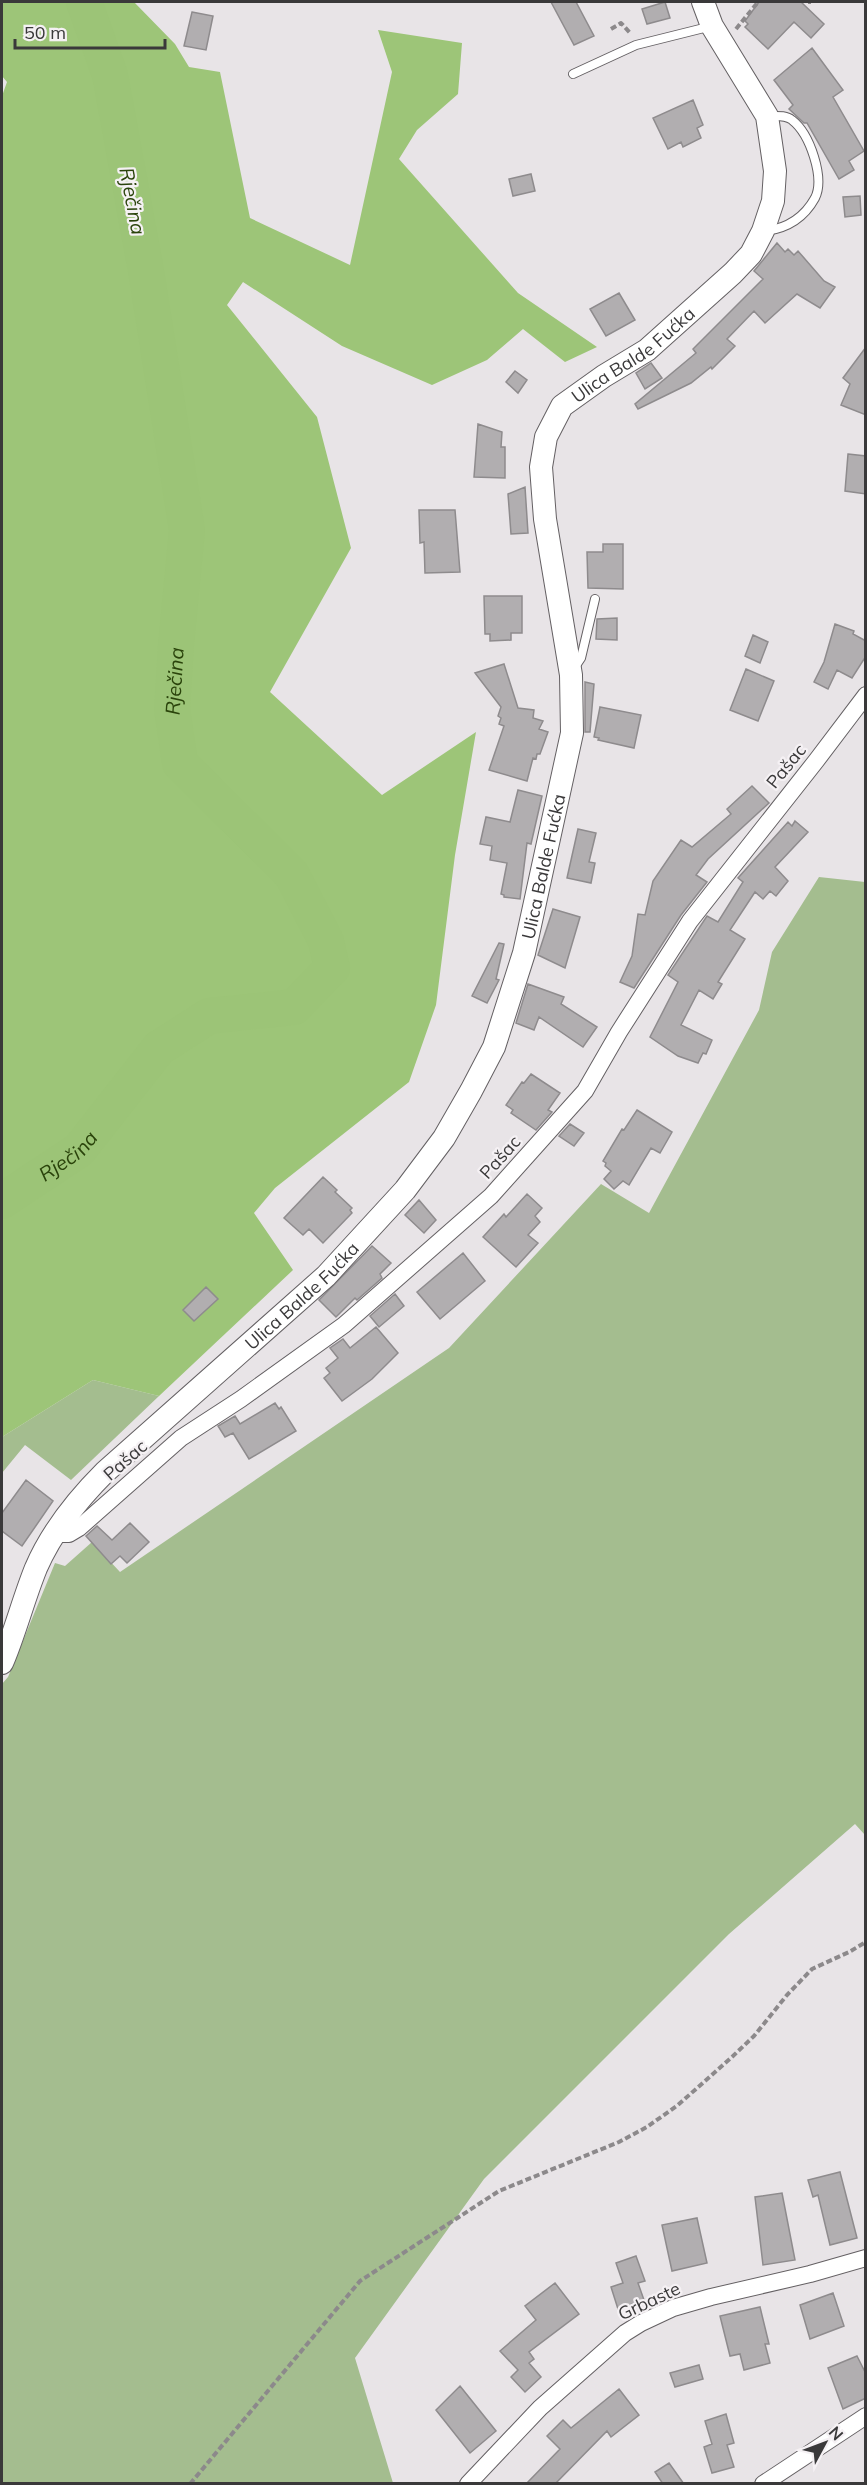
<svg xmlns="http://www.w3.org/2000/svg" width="867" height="2485" viewBox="0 0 867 2485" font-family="Mulish,sans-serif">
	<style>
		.green { fill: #a4bd8f }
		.forest { fill: #9dc578 }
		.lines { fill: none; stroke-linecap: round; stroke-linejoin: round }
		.river { stroke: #9cc477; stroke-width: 36 }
		.building { fill: #b1aeb0; stroke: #8e8b8d; stroke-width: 1.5 }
		.lane-casing { stroke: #646063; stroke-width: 10 }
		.street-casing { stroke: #646063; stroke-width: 18 }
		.secondary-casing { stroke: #646063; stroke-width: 24 }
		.path { stroke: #8c898b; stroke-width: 4; stroke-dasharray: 6 3; stroke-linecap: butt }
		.lane { stroke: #fff; stroke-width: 8 }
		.street { stroke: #fff; stroke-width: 16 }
		.secondary { stroke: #fff; stroke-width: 22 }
		.labels { text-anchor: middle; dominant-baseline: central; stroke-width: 4.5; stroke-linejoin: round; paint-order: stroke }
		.street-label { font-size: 18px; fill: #3a393a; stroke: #f5f1f4 }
		.water-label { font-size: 20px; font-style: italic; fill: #2a430b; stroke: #f5f1f4 }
	</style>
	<rect width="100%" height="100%" fill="#e8e4e7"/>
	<path class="green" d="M 819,877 L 865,882 L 865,1835 L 855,1824 L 729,1934 L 484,2179 L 355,2358 L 393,2483 L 2,2483 L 2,1684 L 8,1677 L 55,1563 L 65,1566 L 92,1542 L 120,1572 L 449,1348 L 601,1184 L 649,1213 L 759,1010 L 772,952 Z
		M 93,1380 L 159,1396 L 71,1480 L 25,1445 L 2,1473 L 2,1437 Z"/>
	<path class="forest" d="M 2,2 L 134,2 L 175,44 L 189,67 L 220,72 L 250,218 L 350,265 L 392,72 L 378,30 L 462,43 L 458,94 L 417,130 L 399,159 L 518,293 L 597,347 L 565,362 L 523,329 L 487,360 L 432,385 L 342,346 L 243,282 L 227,305 L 317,417 L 351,548 L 270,692 L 382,795 L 476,732 L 455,855 L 436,1005 L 409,1082 L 275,1188 L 254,1213 L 293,1270 L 159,1396 L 93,1380 L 2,1437 L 2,96 L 7,82 L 2,76 Z"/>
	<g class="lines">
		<path class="river" id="s1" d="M 2,1201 L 79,1150 L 159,1048 L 209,1016 L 294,1007 L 332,968 L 326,941 L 292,875 L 180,763 L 172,709 L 176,645 L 187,530 L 146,271 L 110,75 L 84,2"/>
	</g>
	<path class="building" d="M 551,2 L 576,2 L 594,36 L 574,45 Z
		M 665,2 L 670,18 L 647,24 L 642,9 Z
		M 759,2 L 801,2 L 824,24 L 811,38 L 794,22 L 768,49 L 745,27 L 748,24 L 745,21 Z
		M 192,12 L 213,16 L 206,50 L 184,46 Z
		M 812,48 L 843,90 L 833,97 L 864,151 L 849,161 L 854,170 L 839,179 L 807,123 L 804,123 L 789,109 L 793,105 L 774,80 Z
		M 693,100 L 703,125 L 697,128 L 701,138 L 683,147 L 681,142 L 668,149 L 653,118 Z
		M 531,174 L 535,191 L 513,196 L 509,179 Z
		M 860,196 L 861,215 L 845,217 L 843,197 Z
		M 777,243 L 785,252 L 788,249 L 794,255 L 798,251 L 824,281 L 835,287 L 820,308 L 797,294 L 765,323 L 754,311 L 727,339 L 735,346 L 712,369 L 711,367 L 691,383 L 638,409 L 635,404 L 696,353 L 693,349 L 763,279 L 754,271 Z
		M 619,293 L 635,320 L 606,336 L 590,309 Z
		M 866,347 L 866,415 L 841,405 L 850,384 L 843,378 Z
		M 651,363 L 662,378 L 645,389 L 636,373 Z
		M 515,371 L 527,380 L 518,393 L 506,382 Z
		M 478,424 L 502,432 L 501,447 L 505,447 L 505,478 L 474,477 Z
		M 848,454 L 866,456 L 866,494 L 845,491 Z
		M 525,487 L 528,533 L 511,534 L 508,494 Z
		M 419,510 L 455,510 L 460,572 L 425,573 L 424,542 L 420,543 Z
		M 603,544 L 623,544 L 623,589 L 588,588 L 587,552 L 603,552 Z
		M 484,596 L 522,596 L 522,633 L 511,633 L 511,640 L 490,641 L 490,634 L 485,634 Z
		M 617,618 L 617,640 L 596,639 L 597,619 Z
		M 835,624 L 854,631 L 853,634 L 866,641 L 866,656 L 852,678 L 837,670 L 828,689 L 814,682 L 824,662 Z
		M 753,635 L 768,642 L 760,663 L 745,656 Z
		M 504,664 L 518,708 L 534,710 L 533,718 L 543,721 L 539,729 L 548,732 L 540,754 L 537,754 L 536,759 L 533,758 L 527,781 L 489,770 L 504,726 L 499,724 L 501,718 L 498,716 L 501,707 L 475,673 Z
		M 746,669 L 774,681 L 758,721 L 730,710 Z
		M 585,682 L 594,684 L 590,732 L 585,732 Z
		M 600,707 L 641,715 L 634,748 L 598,740 L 599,738 L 594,737 Z
		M 752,786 L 769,803 L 708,859 L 696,875 L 707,882 L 681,915 L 634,988 L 620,982 L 632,956 L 638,914 L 645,915 L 653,881 L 681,840 L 692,847 L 731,814 L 727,809 Z
		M 518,790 L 542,796 L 531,844 L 527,843 L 520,899 L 504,897 L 504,895 L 501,894 L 507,863 L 490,860 L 492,846 L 480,844 L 486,817 L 510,822 Z
		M 795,821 L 808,832 L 775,867 L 788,881 L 776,896 L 770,891 L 763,899 L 755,892 L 730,930 L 745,939 L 718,982 L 722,984 L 713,999 L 699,990 L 681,1025 L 712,1040 L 706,1054 L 703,1053 L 698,1063 L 678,1056 L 650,1037 L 678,982 L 668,975 L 707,916 L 718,922 L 743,882 L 738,878 L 788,822 L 792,826 Z
		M 578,829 L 596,833 L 589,862 L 595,863 L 591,883 L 567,878 Z
		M 553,909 L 580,917 L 565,968 L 538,955 Z
		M 499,943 L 504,944 L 496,979 L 499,980 L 487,1003 L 472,996 Z
		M 528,984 L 564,997 L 561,1004 L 597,1027 L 583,1047 L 539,1017 L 534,1030 L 516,1023 Z
		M 531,1074 L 560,1093 L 548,1110 L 552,1112 L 536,1130 L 511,1113 L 513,1110 L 506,1105 L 522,1082 L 524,1083 Z
		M 637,1110 L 672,1132 L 660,1153 L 651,1148 L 629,1185 L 623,1181 L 614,1189 L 604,1179 L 611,1171 L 605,1166 L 606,1163 L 603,1161 L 622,1129 L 624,1130 Z
		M 570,1124 L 584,1133 L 574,1146 L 559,1136 Z
		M 323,1177 L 337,1190 L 335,1192 L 352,1208 L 350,1210 L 352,1213 L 323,1243 L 309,1229 L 303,1235 L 284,1218 Z
		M 527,1194 L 542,1208 L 535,1216 L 540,1222 L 528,1235 L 538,1243 L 516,1267 L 483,1237 L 504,1214 L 506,1217 Z
		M 419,1200 L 436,1220 L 424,1233 L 405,1215 Z
		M 372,1246 L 391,1263 L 380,1274 L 382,1278 L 357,1300 L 355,1298 L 336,1317 L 319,1300 Z
		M 463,1253 L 485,1281 L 440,1319 L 417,1292 Z
		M 206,1287 L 218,1299 L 194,1321 L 183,1310 Z
		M 395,1294 L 404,1306 L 379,1327 L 370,1316 Z
		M 376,1327 L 398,1353 L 372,1379 L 342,1401 L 324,1378 L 330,1373 L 326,1368 L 338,1358 L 330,1348 L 343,1339 L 350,1348 Z
		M 275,1403 L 279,1409 L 281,1407 L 296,1431 L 249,1459 L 233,1433 L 225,1437 L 218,1426 L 235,1416 L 240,1424 Z
		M 26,1480 L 53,1501 L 22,1546 L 2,1531 L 2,1513 Z
		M 130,1523 L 149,1542 L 127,1563 L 120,1556 L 111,1564 L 86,1536 L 97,1526 L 112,1540 Z
		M 840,2172 L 857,2238 L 830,2245 L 818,2195 L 813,2197 L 808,2180 Z
		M 782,2193 L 795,2260 L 763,2265 L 755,2197 Z
		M 697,2218 L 707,2263 L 672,2271 L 662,2225 Z
		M 636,2256 L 645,2281 L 638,2283 L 644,2300 L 618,2309 L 611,2287 L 623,2283 L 616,2263 Z
		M 555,2283 L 579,2314 L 529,2352 L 534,2359 L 529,2363 L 541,2377 L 525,2392 L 511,2377 L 518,2370 L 500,2351 L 536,2320 L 525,2306 Z
		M 833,2293 L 844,2326 L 810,2339 L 800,2305 Z
		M 760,2307 L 769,2344 L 765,2344 L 770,2363 L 744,2370 L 740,2354 L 730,2356 L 720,2316 Z
		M 857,2356 L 866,2374 L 866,2398 L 843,2409 L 828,2368 Z
		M 699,2365 L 703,2379 L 675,2387 L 670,2373 Z
		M 460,2386 L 496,2431 L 470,2453 L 436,2410 Z
		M 619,2389 L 639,2415 L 611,2437 L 607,2431 L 555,2484 L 526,2484 L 560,2449 L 547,2436 L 563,2420 L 571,2428 Z
		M 726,2414 L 734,2443 L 727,2445 L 734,2467 L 712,2473 L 704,2447 L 712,2444 L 705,2421 Z
		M 669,2463 L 684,2484 L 663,2484 L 655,2472 Z"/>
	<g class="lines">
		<defs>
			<path id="lane" d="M 573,74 L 636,45 L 712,26
				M 766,231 C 788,228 804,218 815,198 C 825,178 810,134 792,120 C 786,115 777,116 770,116
				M 575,667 L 581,658 L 595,599"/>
			<path id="street" d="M 54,1534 L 69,1534 L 79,1528 L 181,1438 L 241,1399 L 344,1325 L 491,1196 L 585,1091 L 619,1032 L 690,921 L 816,761 L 866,695
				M 468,2484 L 540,2408 L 625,2333 L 641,2323 L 673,2308 L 711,2297 L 810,2274 L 866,2258
				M 763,2484 L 866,2416"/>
			<g id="secondary">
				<path id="s2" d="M 2,1663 C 15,1633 23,1600 36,1568 C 52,1531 77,1500 105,1472 L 326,1276 L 405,1190 L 444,1138 L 471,1091 L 494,1047 L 524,953 L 572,733 L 571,675 L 545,519 L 541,467 L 546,437 L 562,406 L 604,376 L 647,350 L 733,273 L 751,254 L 763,231 L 773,201 L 775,171 L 767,116 L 712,26 L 703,2"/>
			</g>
		</defs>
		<use href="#lane" class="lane-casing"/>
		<use href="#street" class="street-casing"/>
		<use href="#secondary" class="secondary-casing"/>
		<path class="path" d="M 808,2 L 811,2
			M 611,29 L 621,23 L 631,34
			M 736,29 L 758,2
			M 190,2484 L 360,2281 L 499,2191 L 619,2142 L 647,2127 L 678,2105 L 733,2056 L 754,2036 L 787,1995 L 812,1969 L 849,1952 L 866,1942"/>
		<use href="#lane" class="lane"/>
		<use href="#street" class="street"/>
		<use href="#secondary" class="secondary"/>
	</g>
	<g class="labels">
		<g class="street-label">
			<text stroke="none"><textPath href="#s2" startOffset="1546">Ulica Balde Fućka</textPath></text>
			<text transform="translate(786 766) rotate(-51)">Pašac</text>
			<text stroke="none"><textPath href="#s2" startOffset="988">Ulica Balde Fućka</textPath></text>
			<text transform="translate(500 1157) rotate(-48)">Pašac</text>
			<text stroke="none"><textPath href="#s2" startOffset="484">Ulica Balde Fućka</textPath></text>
			<text transform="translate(125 1460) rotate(-41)">Pašac</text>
			<text transform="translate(649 2301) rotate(-25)">Grbaste</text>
		</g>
		<g class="water-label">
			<text transform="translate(133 201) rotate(79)">Rječina</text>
			<text stroke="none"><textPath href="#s1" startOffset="764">Rječina</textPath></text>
			<text stroke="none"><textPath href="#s1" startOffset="80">Rječina</textPath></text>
		</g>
	</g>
	<rect width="867" height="2485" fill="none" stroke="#3a393a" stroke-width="6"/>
	<g transform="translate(825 2443) rotate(49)" stroke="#f5f1f4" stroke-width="4.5" paint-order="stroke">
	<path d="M0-4.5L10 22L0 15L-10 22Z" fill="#3a393a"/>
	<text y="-9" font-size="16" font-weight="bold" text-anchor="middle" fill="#3a393a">N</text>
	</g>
	<path d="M15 39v9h150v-9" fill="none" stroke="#3a393a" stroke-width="3"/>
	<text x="24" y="39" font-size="18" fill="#3a393a" stroke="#f5f1f4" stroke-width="4.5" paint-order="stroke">50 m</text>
</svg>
